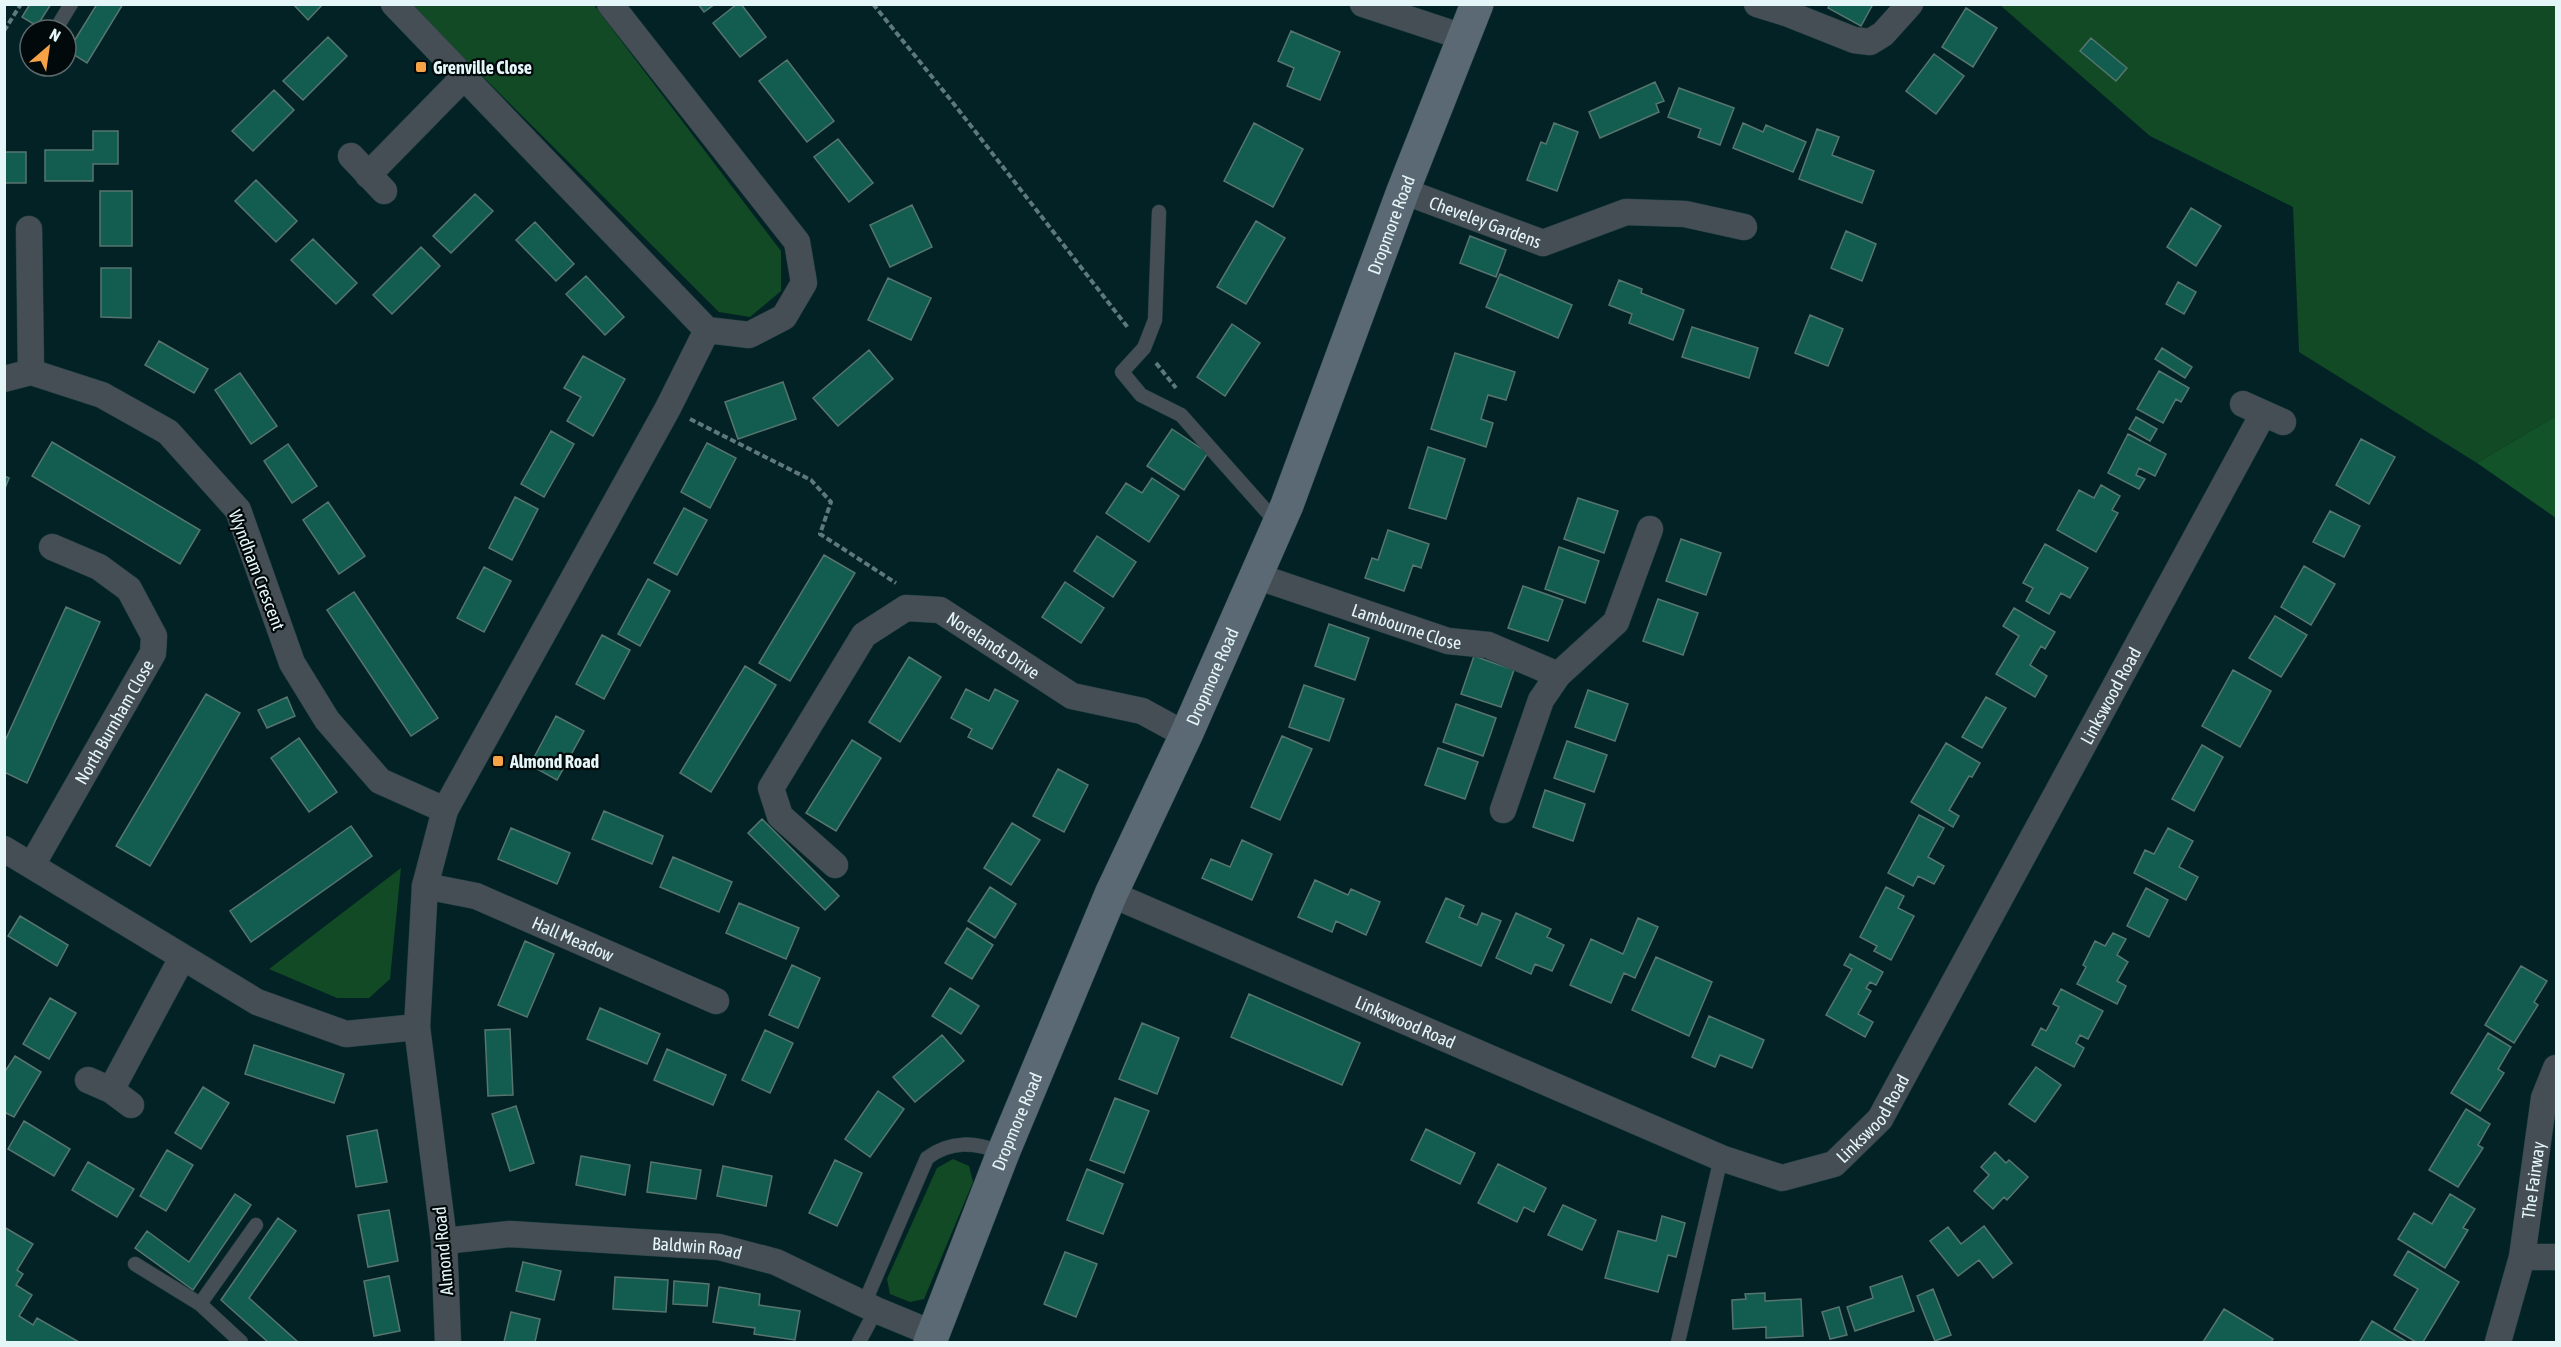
<svg xmlns="http://www.w3.org/2000/svg" width="2561" height="1347" viewBox="0 0 2561 1347" font-family="'Asap Condensed',sans-serif">
	<style>
		.green { fill: #114a25 }
		.forest { fill: #125329 }
		.building { fill: #125c50; stroke: #57756e; stroke-width: 1.5 }
		.lines { fill: none; stroke-linecap: round; stroke-linejoin: round }
		.lane-casing { stroke: #234043; stroke-width: 15 }
		.street-casing { stroke: #234043; stroke-width: 27 }
		.secondary-casing { stroke: #234043; stroke-width: 34 }
		.path { stroke: #5e787b; stroke-width: 4; stroke-dasharray: 6 3; stroke-linecap: butt }
		.lane { stroke: #444e54; stroke-width: 14 }
		.street { stroke: #444e54; stroke-width: 26 }
		.secondary { stroke: #5a6974; stroke-width: 33 }
		.poi-dot { fill: #f6a247; stroke: #01090b; stroke-width: 2 }
		.labels { text-anchor: middle; dominant-baseline: central; stroke-width: 4.5; stroke-linejoin: round; paint-order: stroke }
		.poi-label { font-size: 18px; font-weight: bold; fill: #e5f6f8; stroke: #01090b; text-anchor: start }
		.street-label { font-size: 18px; fill: #e5f6f8; stroke: #01090b }
	</style>
	<rect width="100%" height="100%" fill="#032226"/>
	<path class="green" d="M 411,5 L 594,5 L 781,251 L 781,291 L 750,317 L 719,312 Z
		M 2000,5 L 2556,5 L 2556,416 L 2477,463 L 2299,352 L 2293,207 L 2150,136 Z
		M 401,868 L 390,979 L 369,998 L 337,998 L 269,969 Z
		M 953,1159 L 969,1166 L 973,1182 L 924,1299 L 910,1302 L 890,1294 L 887,1279 L 937,1168 Z"/>
	<path class="forest" d="M 2556,416 L 2556,518 L 2477,463 Z"/>
	<path class="building" d="M 30,4 L 51,4 L 37,26 L 22,17 Z
		M 97,4 L 123,4 L 87,63 L 68,51 Z
		M 293,4 L 323,4 L 308,20 Z
		M 698,4 L 715,4 L 704,12 Z
		M 737,4 L 741,4 L 766,37 L 740,57 L 713,23 Z
		M 1830,4 L 1873,4 L 1861,26 L 1828,8 Z
		M 1966,8 L 1997,28 L 1973,67 L 1942,47 Z
		M 1291,31 L 1340,52 L 1320,100 L 1287,86 L 1294,68 L 1278,61 Z
		M 328,37 L 347,56 L 303,100 L 283,81 Z
		M 2091,38 L 2127,68 L 2116,81 L 2080,51 Z
		M 1934,54 L 1964,76 L 1936,114 L 1906,91 Z
		M 787,60 L 834,121 L 807,142 L 759,81 Z
		M 1655,82 L 1664,101 L 1656,104 L 1659,112 L 1600,138 L 1589,112 Z
		M 1679,88 L 1734,108 L 1720,145 L 1698,137 L 1701,129 L 1668,117 Z
		M 274,90 L 294,110 L 253,151 L 232,131 Z
		M 1254,123 L 1303,149 L 1273,207 L 1224,181 Z
		M 1554,123 L 1578,132 L 1557,191 L 1527,180 L 1541,142 L 1546,144 Z
		M 1743,123 L 1763,132 L 1766,125 L 1806,142 L 1793,172 L 1733,148 Z
		M 1817,129 L 1839,137 L 1832,155 L 1874,171 L 1862,203 L 1799,179 Z
		M 93,131 L 118,131 L 118,164 L 93,164 L 93,181 L 45,181 L 45,150 L 93,150 Z
		M 838,139 L 873,183 L 849,202 L 814,157 Z
		M 4,152 L 26,152 L 26,183 L 4,183 Z
		M 256,180 L 297,221 L 276,242 L 235,201 Z
		M 100,191 L 132,191 L 132,246 L 100,246 Z
		M 475,194 L 493,211 L 451,253 L 433,236 Z
		M 912,205 L 932,247 L 890,267 L 870,225 Z
		M 2191,208 L 2221,226 L 2196,266 L 2167,247 Z
		M 1256,221 L 1285,238 L 1246,304 L 1217,287 Z
		M 535,222 L 574,264 L 556,281 L 516,240 Z
		M 1846,231 L 1876,244 L 1862,281 L 1831,268 Z
		M 1470,236 L 1506,250 L 1496,277 L 1460,263 Z
		M 313,239 L 357,283 L 336,304 L 291,260 Z
		M 421,247 L 440,266 L 392,314 L 373,295 Z
		M 101,268 L 131,268 L 131,318 L 101,317 Z
		M 1500,274 L 1572,305 L 1558,338 L 1486,307 Z
		M 586,276 L 624,317 L 605,335 L 566,294 Z
		M 888,278 L 931,298 L 911,340 L 868,320 Z
		M 1619,280 L 1642,289 L 1641,293 L 1684,310 L 1673,340 L 1629,323 L 1632,314 L 1609,305 Z
		M 2178,282 L 2196,292 L 2184,314 L 2166,304 Z
		M 1810,315 L 1843,329 L 1828,366 L 1795,353 Z
		M 1232,324 L 1260,343 L 1225,396 L 1197,377 Z
		M 1692,327 L 1758,348 L 1749,378 L 1682,357 Z
		M 159,341 L 208,369 L 194,393 L 145,365 Z
		M 2162,348 L 2192,367 L 2185,378 L 2155,359 Z
		M 869,350 L 893,379 L 838,426 L 813,398 Z
		M 1455,353 L 1515,372 L 1506,400 L 1488,395 L 1481,419 L 1493,423 L 1486,447 L 1431,429 Z
		M 583,356 L 625,379 L 593,436 L 567,421 L 581,397 L 564,388 Z
		M 2159,371 L 2189,388 L 2181,402 L 2176,399 L 2163,423 L 2137,409 Z
		M 240,373 L 277,426 L 251,444 L 215,390 Z
		M 783,382 L 796,419 L 738,439 L 725,402 Z
		M 2136,417 L 2157,429 L 2150,441 L 2129,429 Z
		M 1172,429 L 1208,453 L 1184,490 L 1147,466 Z
		M 551,431 L 574,444 L 544,497 L 521,484 Z
		M 2128,434 L 2166,454 L 2155,476 L 2139,468 L 2136,475 L 2145,479 L 2139,489 L 2108,473 Z
		M 2361,439 L 2395,457 L 2369,504 L 2336,485 Z
		M 52,442 L 200,530 L 180,564 L 32,476 Z
		M 707,443 L 736,458 L 710,508 L 681,492 Z
		M 288,444 L 317,486 L 292,503 L 264,461 Z
		M 1428,447 L 1465,459 L 1446,519 L 1409,508 Z
		M 4,476 L 9,478 L 4,491 Z
		M 1152,478 L 1179,496 L 1149,542 L 1106,513 L 1126,483 L 1142,493 Z
		M 2101,485 L 2120,496 L 2112,510 L 2118,513 L 2096,552 L 2057,530 L 2079,490 L 2094,498 Z
		M 515,497 L 538,509 L 512,560 L 489,548 Z
		M 1578,498 L 1618,511 L 1604,553 L 1564,539 Z
		M 328,502 L 365,556 L 339,574 L 303,520 Z
		M 684,508 L 707,520 L 677,575 L 654,563 Z
		M 2330,511 L 2360,526 L 2344,557 L 2313,542 Z
		M 1388,530 L 1429,544 L 1421,568 L 1413,565 L 1404,591 L 1365,578 L 1372,558 L 1378,560 Z
		M 1097,536 L 1136,562 L 1113,597 L 1074,571 Z
		M 1681,539 L 1721,553 L 1706,595 L 1666,581 Z
		M 2045,544 L 2088,568 L 2070,598 L 2061,593 L 2049,614 L 2026,601 L 2033,588 L 2023,583 Z
		M 1559,547 L 1599,561 L 1585,603 L 1545,589 Z
		M 824,555 L 855,573 L 790,681 L 759,663 Z
		M 2304,566 L 2335,584 L 2311,625 L 2281,607 Z
		M 484,567 L 511,581 L 484,632 L 457,618 Z
		M 648,579 L 670,591 L 640,646 L 618,634 Z
		M 1065,582 L 1104,608 L 1081,643 L 1042,617 Z
		M 1523,586 L 1563,600 L 1548,641 L 1508,628 Z
		M 354,592 L 438,718 L 411,736 L 327,610 Z
		M 1658,599 L 1698,613 L 1683,655 L 1643,641 Z
		M 66,607 L 100,622 L 27,783 L 4,772 L 4,743 Z
		M 2014,608 L 2055,632 L 2045,649 L 2041,646 L 2030,665 L 2047,676 L 2035,697 L 1996,674 L 2019,636 L 2003,626 Z
		M 2275,616 L 2307,635 L 2281,677 L 2249,658 Z
		M 1329,624 L 1369,638 L 1355,680 L 1315,666 Z
		M 602,635 L 630,650 L 604,699 L 576,684 Z
		M 1474,656 L 1514,670 L 1501,707 L 1461,694 Z
		M 909,657 L 941,677 L 900,742 L 869,722 Z
		M 745,666 L 776,685 L 711,792 L 680,773 Z
		M 2233,670 L 2271,691 L 2240,747 L 2202,726 Z
		M 1304,685 L 1344,699 L 1329,741 L 1289,727 Z
		M 966,689 L 989,701 L 995,689 L 1018,701 L 992,749 L 968,737 L 972,729 L 951,718 Z
		M 1588,690 L 1628,704 L 1615,741 L 1575,727 Z
		M 206,694 L 240,713 L 150,866 L 116,846 Z
		M 287,697 L 295,716 L 267,728 L 258,710 Z
		M 1986,697 L 2006,708 L 1982,748 L 1962,737 Z
		M 1456,704 L 1496,718 L 1483,756 L 1443,742 Z
		M 556,716 L 584,731 L 557,780 L 530,765 Z
		M 1282,736 L 1312,749 L 1280,820 L 1251,807 Z
		M 299,738 L 337,792 L 309,812 L 271,758 Z
		M 852,740 L 881,758 L 836,831 L 806,813 Z
		M 1567,741 L 1607,755 L 1594,792 L 1554,778 Z
		M 1946,743 L 1980,763 L 1972,777 L 1969,776 L 1949,810 L 1959,816 L 1953,827 L 1911,802 Z
		M 2202,745 L 2223,757 L 2194,811 L 2172,799 Z
		M 1438,748 L 1478,762 L 1465,799 L 1425,785 Z
		M 1058,769 L 1088,785 L 1064,832 L 1033,816 Z
		M 1545,790 L 1585,804 L 1573,841 L 1533,827 Z
		M 604,811 L 663,836 L 652,864 L 592,839 Z
		M 1919,815 L 1944,828 L 1928,857 L 1944,866 L 1934,884 L 1918,876 L 1913,886 L 1888,873 Z
		M 762,819 L 839,896 L 825,910 L 748,833 Z
		M 1012,823 L 1040,840 L 1011,885 L 984,868 Z
		M 351,826 L 372,856 L 251,942 L 230,911 Z
		M 511,828 L 570,853 L 557,884 L 498,859 Z
		M 2168,828 L 2193,841 L 2179,867 L 2198,877 L 2186,900 L 2134,873 L 2145,850 L 2154,854 Z
		M 1242,840 L 1272,854 L 1252,900 L 1202,878 L 1211,859 L 1230,867 Z
		M 673,857 L 732,882 L 719,912 L 660,887 Z
		M 1315,880 L 1348,895 L 1351,889 L 1380,902 L 1366,935 L 1336,921 L 1332,932 L 1298,917 Z
		M 990,887 L 1016,904 L 995,938 L 968,921 Z
		M 1886,887 L 1904,896 L 1898,908 L 1914,916 L 1891,960 L 1874,951 L 1877,946 L 1860,937 Z
		M 2146,888 L 2168,900 L 2149,937 L 2127,926 Z
		M 1446,898 L 1464,906 L 1459,917 L 1477,925 L 1482,913 L 1501,921 L 1481,966 L 1426,942 Z
		M 739,903 L 799,928 L 786,959 L 726,933 Z
		M 1516,913 L 1551,929 L 1547,937 L 1564,945 L 1552,971 L 1535,964 L 1531,974 L 1496,958 Z
		M 20,916 L 68,945 L 57,966 L 8,936 Z
		M 1638,918 L 1658,927 L 1635,978 L 1624,973 L 1611,1003 L 1570,985 L 1591,939 L 1623,954 Z
		M 967,928 L 993,945 L 972,979 L 945,963 Z
		M 2113,933 L 2126,939 L 2117,955 L 2128,962 L 2117,981 L 2126,986 L 2117,1004 L 2077,984 L 2086,967 L 2083,965 L 2095,941 L 2105,946 Z
		M 525,941 L 554,954 L 527,1017 L 498,1005 Z
		M 1850,954 L 1883,972 L 1876,985 L 1870,982 L 1866,988 L 1871,991 L 1858,1014 L 1873,1022 L 1865,1037 L 1826,1015 L 1852,969 L 1844,965 Z
		M 1656,957 L 1712,982 L 1689,1036 L 1632,1010 Z
		M 792,965 L 820,978 L 798,1028 L 769,1015 Z
		M 2521,966 L 2547,981 L 2534,1002 L 2538,1005 L 2514,1043 L 2485,1025 Z
		M 950,988 L 979,1006 L 961,1034 L 932,1016 Z
		M 2061,989 L 2103,1011 L 2088,1039 L 2080,1035 L 2076,1043 L 2084,1048 L 2074,1067 L 2032,1045 L 2041,1028 L 2046,1031 L 2059,1007 L 2053,1004 Z
		M 1249,994 L 1360,1043 L 1342,1085 L 1231,1037 Z
		M 50,998 L 76,1013 L 49,1059 L 23,1044 Z
		M 600,1008 L 660,1034 L 647,1064 L 587,1039 Z
		M 1709,1016 L 1764,1040 L 1752,1068 L 1720,1055 L 1715,1067 L 1692,1057 Z
		M 1142,1023 L 1179,1038 L 1157,1094 L 1119,1079 Z
		M 510,1029 L 513,1095 L 488,1096 L 485,1030 Z
		M 765,1030 L 793,1043 L 770,1093 L 742,1080 Z
		M 2488,1033 L 2511,1047 L 2498,1069 L 2504,1073 L 2480,1111 L 2451,1093 Z
		M 942,1035 L 964,1061 L 915,1102 L 893,1077 Z
		M 254,1045 L 344,1074 L 334,1103 L 245,1074 Z
		M 667,1049 L 726,1075 L 713,1105 L 654,1080 Z
		M 15,1056 L 41,1072 L 14,1117 L 4,1112 L 4,1073 Z
		M 2036,1067 L 2061,1085 L 2035,1122 L 2009,1104 Z
		M 203,1087 L 229,1103 L 201,1149 L 175,1133 Z
		M 878,1091 L 904,1109 L 870,1157 L 845,1139 Z
		M 1115,1098 L 1149,1111 L 1124,1173 L 1090,1160 Z
		M 516,1106 L 534,1163 L 510,1171 L 492,1114 Z
		M 2466,1109 L 2490,1124 L 2478,1145 L 2483,1148 L 2458,1187 L 2429,1170 Z
		M 24,1121 L 70,1149 L 54,1176 L 8,1149 Z
		M 1426,1129 L 1475,1153 L 1460,1184 L 1411,1160 Z
		M 377,1130 L 387,1182 L 356,1187 L 347,1136 Z
		M 167,1150 L 193,1165 L 166,1211 L 140,1196 Z
		M 1995,1152 L 2006,1163 L 2009,1160 L 2028,1177 L 2007,1200 L 2004,1197 L 1993,1209 L 1974,1191 L 1989,1175 L 1981,1167 Z
		M 581,1156 L 630,1165 L 625,1195 L 576,1185 Z
		M 835,1160 L 862,1173 L 837,1226 L 809,1213 Z
		M 88,1162 L 134,1189 L 117,1217 L 72,1190 Z
		M 651,1162 L 701,1170 L 696,1199 L 647,1192 Z
		M 1498,1164 L 1546,1188 L 1534,1212 L 1524,1207 L 1517,1222 L 1478,1203 Z
		M 723,1166 L 772,1176 L 766,1206 L 717,1196 Z
		M 1087,1169 L 1123,1184 L 1103,1234 L 1067,1220 Z
		M 235,1194 L 251,1205 L 193,1290 L 135,1248 L 147,1231 L 189,1262 Z
		M 2450,1194 L 2475,1209 L 2463,1228 L 2468,1230 L 2445,1268 L 2398,1239 L 2414,1213 L 2432,1224 Z
		M 1563,1205 L 1596,1220 L 1582,1250 L 1548,1235 Z
		M 389,1210 L 398,1261 L 368,1267 L 358,1215 Z
		M 1662,1216 L 1685,1223 L 1676,1257 L 1668,1255 L 1658,1292 L 1605,1278 L 1618,1231 L 1656,1241 Z
		M 278,1218 L 296,1231 L 249,1298 L 298,1342 L 268,1342 L 221,1300 Z
		M 1984,1226 L 2012,1263 L 1993,1278 L 1979,1260 L 1958,1276 L 1930,1241 L 1948,1227 L 1961,1244 Z
		M 4,1227 L 33,1244 L 17,1270 L 23,1274 L 16,1285 L 32,1295 L 19,1316 L 33,1325 L 37,1318 L 79,1342 L 9,1342 L 4,1340 Z
		M 2408,1251 L 2459,1282 L 2423,1342 L 2416,1342 L 2394,1329 L 2418,1289 L 2394,1275 Z
		M 1065,1252 L 1097,1264 L 1076,1317 L 1044,1304 Z
		M 523,1262 L 561,1271 L 554,1300 L 516,1291 Z
		M 389,1276 L 400,1331 L 374,1336 L 364,1281 Z
		M 1902,1276 L 1914,1311 L 1855,1331 L 1847,1307 L 1873,1298 L 1870,1287 Z
		M 615,1277 L 668,1280 L 666,1312 L 613,1309 Z
		M 674,1281 L 709,1284 L 707,1306 L 673,1304 Z
		M 719,1287 L 760,1294 L 759,1305 L 800,1311 L 795,1340 L 754,1334 L 755,1328 L 713,1322 Z
		M 1933,1289 L 1951,1335 L 1935,1341 L 1917,1296 Z
		M 1765,1293 L 1765,1301 L 1801,1299 L 1803,1336 L 1766,1338 L 1766,1327 L 1733,1329 L 1732,1300 L 1746,1299 L 1745,1294 Z
		M 1839,1307 L 1847,1335 L 1830,1339 L 1822,1312 Z
		M 2224,1309 L 2273,1339 L 2271,1342 L 2203,1342 Z
		M 511,1312 L 540,1319 L 535,1342 L 504,1342 Z
		M 2372,1321 L 2407,1342 L 2363,1342 L 2360,1341 Z"/>
	<g class="lines">
		<defs>
			<path id="lane" d="M 59,24 L 71,4
				M 1159,212 L 1155,320 L 1144,348 L 1122,372 L 1141,395 L 1181,415 L 1277,523
				M 135,1264 L 200,1304 L 241,1342
				M 200,1304 L 256,1225
				M 864,1304 L 927,1158 C 951,1140 975,1142 1003,1153
				M 859,1342 L 876,1310
				M 1678,1342 L 1721,1158"/>
			<g id="street">
				<path d="M 394,4 L 707,330 L 749,335 L 784,317 L 804,283 L 797,242 L 610,4"/>
				<path d="M 1363,4 L 1463,37"/>
				<path d="M 1757,4 L 1786,13 L 1854,40 L 1870,42 L 1883,34 L 1910,4"/>
				<path d="M 351,156 L 384,191"/>
				<path d="M 368,175 L 464,77"/>
				<path id="s1" d="M 1403,191 L 1543,243 L 1626,212 L 1685,214 L 1744,227"/>
				<path d="M 29,229 L 31,372"/>
				<path d="M 4,379 L 31,372 L 102,395 L 168,432 L 238,510 L 292,663 L 327,720 L 380,781 L 445,810"/>
				<path d="M 2243,404 L 2283,422"/>
				<path id="s2" d="M 1256,576 L 1448,641 L 1488,645 L 1558,675"/>
				<path d="M 1503,810 L 1541,700 L 1558,675 L 1616,622 L 1650,529"/>
				<path d="M 4,849 L 257,1002 L 346,1034 L 417,1027"/>
				<path id="s3" d="M 32,865 L 153,653 L 154,636 L 129,589 L 99,567 L 52,547"/>
				<path id="s4" d="M 835,865 L 780,816 L 771,788 L 864,635 L 906,608 L 940,610 L 1072,696 L 1142,711 L 1186,735"/>
				<path id="s5" d="M 425,886 L 476,896 L 716,1001"/>
				<path id="s6" d="M 1111,894 L 1721,1158 L 1782,1178 L 1834,1164 L 1880,1119 L 2263,414"/>
				<path d="M 88,1080 L 111,1090 L 131,1105"/>
				<path d="M 111,1090 L 182,958"/>
				<path id="s7" d="M 444,1241 L 510,1234 L 719,1247 L 776,1262 L 876,1310 L 934,1334"/>
				<path d="M 2522,1257 L 2556,1257"/>
				<path d="M 448,1342 L 444,1241 L 417,1027 L 425,886 L 445,810 L 668,408 L 707,330"/>
				<path id="s8" d="M 2498,1342 L 2522,1257 L 2544,1098 L 2556,1068"/>
			</g>
			<g id="secondary">
				<path id="s9" d="M 930,1342 L 1003,1153 L 1111,894 L 1186,735 L 1287,505 L 1403,191 L 1477,4"/>
			</g>
		</defs>
		<use href="#lane" class="lane-casing"/>
		<use href="#street" class="street-casing"/>
		<use href="#secondary" class="secondary-casing"/>
		<path class="path" d="M 873,4 L 950,99 L 1129,329
			M 4,31 L 21,4
			M 1156,363 L 1176,388
			M 690,419 L 811,480 L 831,502 L 820,534 L 896,583"/>
		<use href="#lane" class="lane"/>
		<use href="#street" class="street"/>
		<use href="#secondary" class="secondary"/>
	</g>
	<g class="poi-dot">
		<rect x="415" y="61" width="12" height="12" rx="3"/>
		<rect x="492" y="755" width="12" height="12" rx="3"/>
	</g>
	<g class="labels">
		<g class="poi-label">
			<text x="433" y="67">Grenville Close</text>
			<text x="510" y="761">Almond Road</text>
		</g>
		<g class="street-label">
			<text stroke="none"><textPath href="#s1" startOffset="88">Cheveley Gardens</textPath></text>
			<text stroke="none"><textPath href="#s9" startOffset="1209">Dropmore Road</textPath></text>
			<text transform="translate(257 570) rotate(69)">Wyndham Crescent</text>
			<text stroke="none"><textPath href="#s2" startOffset="159">Lambourne Close</textPath></text>
			<text stroke="none"><textPath href="#s4" startOffset="430">Norelands Drive</textPath></text>
			<text stroke="none"><textPath href="#s9" startOffset="723">Dropmore Road</textPath></text>
			<text stroke="none"><textPath href="#s6" startOffset="1329">Linkswood Road</textPath></text>
			<text stroke="none"><textPath href="#s3" startOffset="165">North Burnham Close</textPath></text>
			<text stroke="none"><textPath href="#s5" startOffset="158">Hall Meadow</textPath></text>
			<text stroke="none"><textPath href="#s6" startOffset="321">Linkswood Road</textPath></text>
			<text stroke="none"><textPath href="#s6" startOffset="843">Linkswood Road</textPath></text>
			<text stroke="none"><textPath href="#s9" startOffset="237">Dropmore Road</textPath></text>
			<text stroke="none"><textPath href="#s8" startOffset="166">The Fairway</textPath></text>
			<text stroke="none"><textPath href="#s7" startOffset="254">Baldwin Road</textPath></text>
			<text transform="translate(443 1251) rotate(-95)">Almond Road</text>
		</g>
	</g>
	<rect width="2561" height="1347" fill="none" stroke="#e5f6f8" stroke-width="12"/>
	<g transform="translate(48 48) rotate(29)"><circle r="28" fill="#01090b" stroke="#5c686a" stroke-width="1.5"/>
	<path d="M0-4.5L10 22L0 15L-10 22Z" fill="#f6a247"/>
	<text y="-9" font-size="16" font-weight="bold" text-anchor="middle" fill="#e5f6f8">N</text>
	</g>
</svg>
